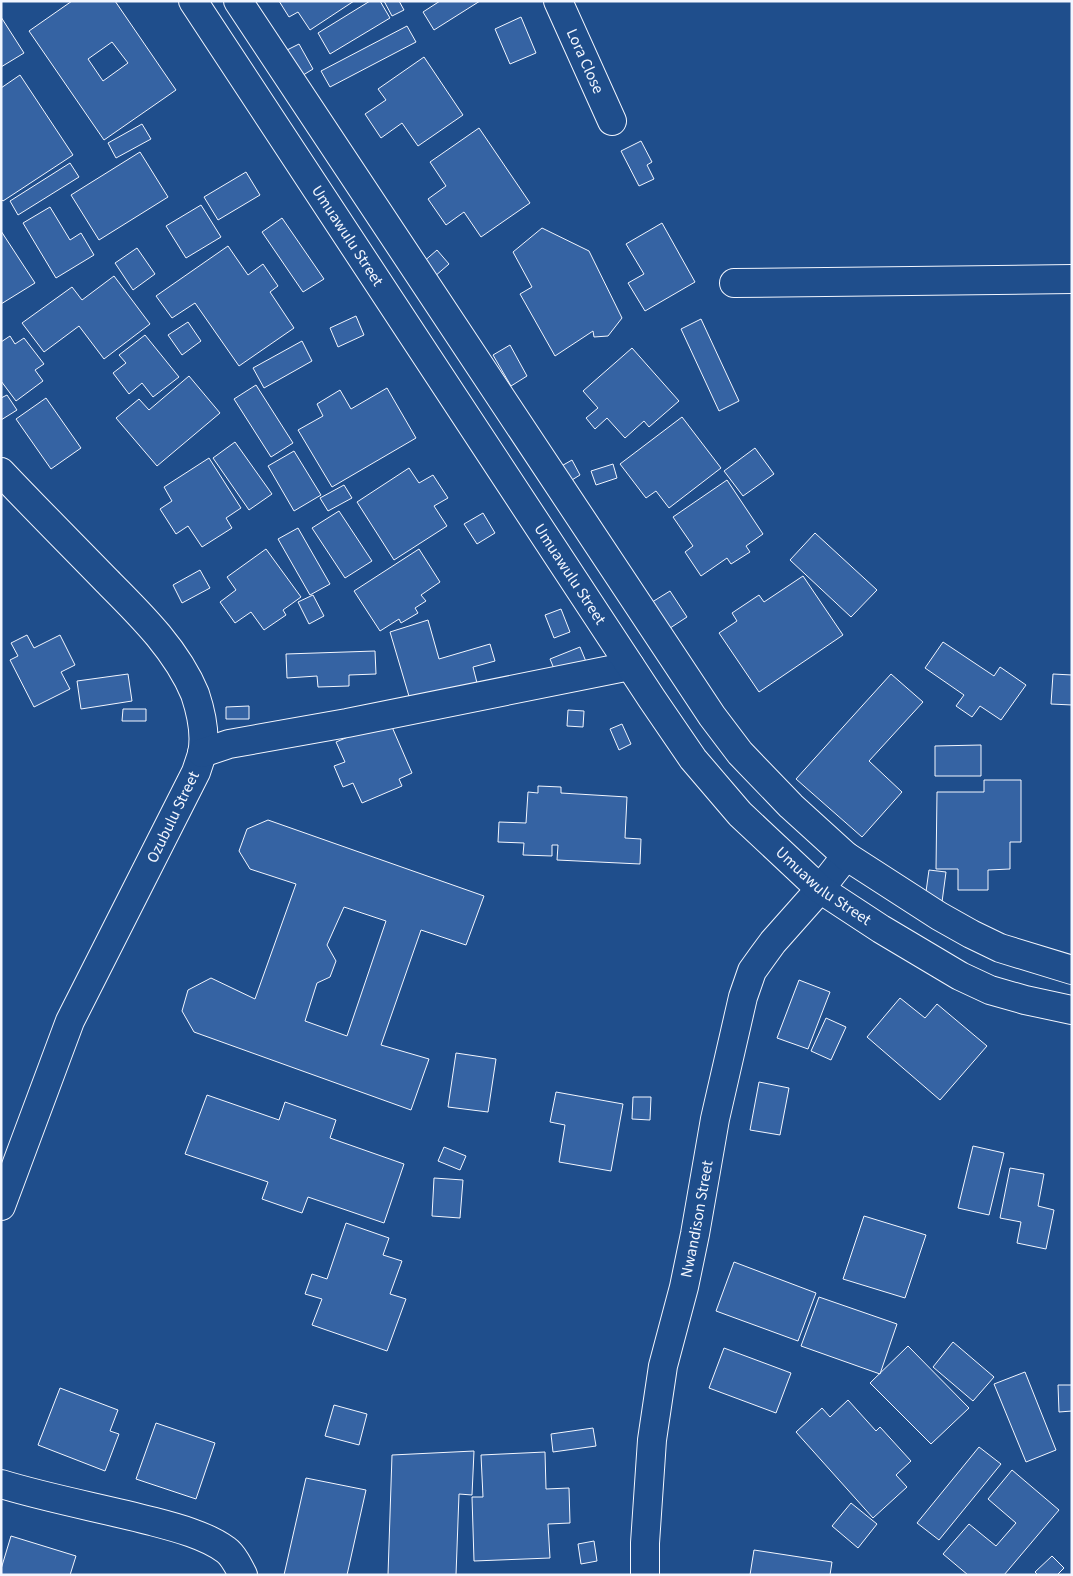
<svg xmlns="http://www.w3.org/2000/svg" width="1073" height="1576" viewBox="0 0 1073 1576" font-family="'Source Sans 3',sans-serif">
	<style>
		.building { fill: #3563a3; stroke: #f2f6ff; fill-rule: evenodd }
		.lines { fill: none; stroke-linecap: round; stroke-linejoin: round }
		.minor-casing { stroke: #f2f6ff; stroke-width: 30 }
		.major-casing { stroke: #f2f6ff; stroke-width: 30 }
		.minor { stroke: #1f4e8c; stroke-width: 28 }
		.major { stroke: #1f4e8c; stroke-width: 28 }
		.labels { text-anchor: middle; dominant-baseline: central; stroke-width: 4; stroke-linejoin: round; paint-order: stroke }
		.street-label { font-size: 16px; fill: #f2f6ff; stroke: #1f4e8c }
	</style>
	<rect width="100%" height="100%" fill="#1f4e8c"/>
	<path class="building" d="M 72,1 L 115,1 L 176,90 L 104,140 L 29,31 ZM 112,42 L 128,63 L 103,81 L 88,59 Z
		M 279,1 L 354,1 L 310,30 L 298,12 L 289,17 Z
		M 370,1 L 380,1 L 390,18 L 330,54 L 318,33 Z
		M 384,1 L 399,1 L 404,10 L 392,16 Z
		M 440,1 L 480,1 L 434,30 L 423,12 Z
		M 1,17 L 24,53 L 1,67 Z
		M 521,17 L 536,53 L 510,64 L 495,29 Z
		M 407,26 L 416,42 L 330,87 L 321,71 Z
		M 299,44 L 313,69 L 300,77 L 285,51 Z
		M 424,57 L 463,115 L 418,146 L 402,123 L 381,138 L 365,114 L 386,100 L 378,89 Z
		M 20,75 L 73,155 L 3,201 L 1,199 L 1,88 Z
		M 142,124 L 151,139 L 116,158 L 108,143 Z
		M 479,128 L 530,203 L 481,237 L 464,212 L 446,225 L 428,199 L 446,186 L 430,162 Z
		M 641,141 L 652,162 L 647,165 L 654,179 L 639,186 L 621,151 Z
		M 140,152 L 168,197 L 99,240 L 71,195 Z
		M 70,163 L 79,177 L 18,215 L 10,201 Z
		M 246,172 L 260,195 L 218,220 L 204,197 Z
		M 201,205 L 221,237 L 186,258 L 166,226 Z
		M 50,207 L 70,240 L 81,233 L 94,255 L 56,278 L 23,223 Z
		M 282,218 L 324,279 L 303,292 L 262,232 Z
		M 662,223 L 695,282 L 645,311 L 628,283 L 644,274 L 626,244 Z
		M 542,228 L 589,251 L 622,318 L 608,336 L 594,337 L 593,331 L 555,356 L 520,294 L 532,287 L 513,252 Z
		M 1,231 L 35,283 L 1,304 Z
		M 228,246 L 248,275 L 263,264 L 278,286 L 270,292 L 294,328 L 239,366 L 195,303 L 172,318 L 156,296 Z
		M 137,248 L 155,274 L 133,290 L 115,263 Z
		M 437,250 L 449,264 L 434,277 L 422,263 Z
		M 114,276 L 150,324 L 104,359 L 79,326 L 44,352 L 22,323 L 72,287 L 82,300 Z
		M 356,316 L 364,335 L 338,347 L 330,328 Z
		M 701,319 L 739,401 L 719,411 L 681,329 Z
		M 188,322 L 201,341 L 182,355 L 168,335 Z
		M 145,335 L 179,377 L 153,397 L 142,383 L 129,394 L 113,373 L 126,363 L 119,355 Z
		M 10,336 L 15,344 L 24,338 L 44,364 L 35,370 L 43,381 L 16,401 L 1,381 L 1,342 Z
		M 302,341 L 312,361 L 264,388 L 253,368 Z
		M 510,345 L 527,376 L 511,386 L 493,355 Z
		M 632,348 L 679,401 L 649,427 L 644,421 L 625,438 L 607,418 L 595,429 L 586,418 L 598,408 L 583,391 Z
		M 189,376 L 220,413 L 157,466 L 116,418 L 139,399 L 149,410 Z
		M 256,385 L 293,443 L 271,457 L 234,399 Z
		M 387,388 L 416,438 L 332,487 L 298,430 L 323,416 L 317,404 L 340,390 L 351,409 Z
		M 7,395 L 17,410 L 1,420 L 1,398 Z
		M 46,398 L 81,448 L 51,469 L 16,419 Z
		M 682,417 L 721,468 L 669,508 L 656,491 L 646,498 L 620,464 Z
		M 235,442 L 272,494 L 249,510 L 213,458 Z
		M 755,448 L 774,474 L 743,496 L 724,471 Z
		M 294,451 L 321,495 L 294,511 L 268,466 Z
		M 209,458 L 241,508 L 226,518 L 232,528 L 202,547 L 188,526 L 176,534 L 160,509 L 172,501 L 164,487 Z
		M 572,460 L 580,475 L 567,483 L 558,468 Z
		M 613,464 L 617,478 L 596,485 L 591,471 Z
		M 409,468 L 419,483 L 433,475 L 448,498 L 434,506 L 447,526 L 394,560 L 357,502 Z
		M 727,480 L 763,534 L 746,546 L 750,552 L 731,564 L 727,558 L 701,576 L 685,552 L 693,546 L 673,517 Z
		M 344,485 L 352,498 L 328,511 L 320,498 Z
		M 339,511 L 372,561 L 345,578 L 312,528 Z
		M 483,513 L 495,533 L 477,544 L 464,524 Z
		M 298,528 L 330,584 L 310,595 L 278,539 Z
		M 815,533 L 877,590 L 851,617 L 790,560 Z
		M 266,549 L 301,597 L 283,610 L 286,615 L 264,630 L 251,612 L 235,623 L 220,602 L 236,590 L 227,577 Z
		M 419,549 L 440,582 L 421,595 L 426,601 L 415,608 L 418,613 L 401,623 L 399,619 L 380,631 L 354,591 Z
		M 200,570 L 210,588 L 182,603 L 173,585 Z
		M 803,576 L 843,635 L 759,692 L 719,633 L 737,621 L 732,613 L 759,595 L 764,602 Z
		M 670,591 L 687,617 L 667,630 L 649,604 Z
		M 313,595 L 324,616 L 309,624 L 298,602 Z
		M 561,609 L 570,632 L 554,638 L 545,615 Z
		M 428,620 L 439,659 L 490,644 L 495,661 L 473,667 L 477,683 L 411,703 L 390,632 Z
		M 27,635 L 34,648 L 60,635 L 75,665 L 61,672 L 70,689 L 34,707 L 10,660 L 18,656 L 11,643 Z
		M 943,642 L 994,676 L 1000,667 L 1026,685 L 1001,720 L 980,706 L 972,717 L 956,706 L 964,695 L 925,668 Z
		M 580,647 L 587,664 L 557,676 L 550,659 Z
		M 375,651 L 376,674 L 349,675 L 349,686 L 318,687 L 317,676 L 287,678 L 286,654 Z
		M 128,674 L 132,701 L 81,709 L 77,681 Z
		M 891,674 L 923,702 L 869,761 L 902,792 L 862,837 L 796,779 Z
		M 1053,674 L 1072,675 L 1072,705 L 1051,704 Z
		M 249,706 L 249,719 L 226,719 L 226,707 Z
		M 123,709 L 146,709 L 146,721 L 122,721 Z
		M 568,710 L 584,711 L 583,727 L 567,726 Z
		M 389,720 L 412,773 L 399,779 L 402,786 L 362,803 L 353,783 L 343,787 L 334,766 L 345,762 L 336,742 Z
		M 622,724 L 631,744 L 619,750 L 610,729 Z
		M 981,745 L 981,776 L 935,776 L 935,746 Z
		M 984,780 L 1021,780 L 1021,842 L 1010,842 L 1010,869 L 988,870 L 988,890 L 958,890 L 958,869 L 936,869 L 937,792 L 984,792 Z
		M 538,786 L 561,787 L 561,793 L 627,797 L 625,838 L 641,839 L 640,864 L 557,860 L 558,845 L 552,845 L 552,856 L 523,855 L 524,843 L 498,842 L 499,822 L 526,823 L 528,792 L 538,793 Z
		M 268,820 L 484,896 L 466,945 L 421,930 L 381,1045 L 429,1059 L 411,1110 L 194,1032 L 182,1011 L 188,990 L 211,978 L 255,999 L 296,884 L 250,869 L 239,851 L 247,829 ZM 344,907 L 386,921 L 347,1036 L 305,1021 L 317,983 L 330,977 L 336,961 L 327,945 Z
		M 929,870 L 946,872 L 942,902 L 925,899 Z
		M 799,980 L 830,992 L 808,1049 L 777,1038 Z
		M 900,998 L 925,1018 L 937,1004 L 987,1046 L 940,1100 L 867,1037 Z
		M 826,1018 L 846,1027 L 831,1060 L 811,1051 Z
		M 456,1053 L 496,1059 L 488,1112 L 448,1107 Z
		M 759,1082 L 789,1088 L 780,1135 L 750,1130 Z
		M 556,1092 L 623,1104 L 611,1171 L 559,1162 L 565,1125 L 550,1122 Z
		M 207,1095 L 279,1120 L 285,1102 L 336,1120 L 330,1138 L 404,1164 L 384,1223 L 308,1197 L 302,1213 L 262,1199 L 268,1182 L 185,1154 Z
		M 633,1097 L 651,1097 L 650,1120 L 632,1119 Z
		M 973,1146 L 1004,1153 L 989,1215 L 958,1208 Z
		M 444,1147 L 466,1156 L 460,1170 L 438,1161 Z
		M 1010,1168 L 1044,1174 L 1038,1206 L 1054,1210 L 1046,1249 L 1017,1243 L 1021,1222 L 1000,1218 Z
		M 434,1178 L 463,1180 L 460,1218 L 432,1216 Z
		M 864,1216 L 926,1235 L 905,1298 L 843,1279 Z
		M 346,1223 L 389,1238 L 383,1255 L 402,1261 L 390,1294 L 406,1299 L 387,1351 L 312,1325 L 322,1299 L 305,1294 L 312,1274 L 327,1279 Z
		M 734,1262 L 816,1293 L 798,1341 L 716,1311 Z
		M 819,1297 L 897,1324 L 880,1374 L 801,1346 Z
		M 953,1342 L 994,1377 L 973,1401 L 933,1367 Z
		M 908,1346 L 969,1408 L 931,1444 L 870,1383 Z
		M 724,1348 L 791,1373 L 776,1413 L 709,1388 Z
		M 1025,1372 L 1056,1450 L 1026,1462 L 994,1384 Z
		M 1058,1385 L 1072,1385 L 1072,1411 L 1059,1412 Z
		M 60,1388 L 118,1410 L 110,1431 L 119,1434 L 105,1471 L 38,1445 Z
		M 848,1400 L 876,1431 L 880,1427 L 911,1461 L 896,1475 L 907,1487 L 873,1518 L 796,1432 L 822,1408 L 830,1417 Z
		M 334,1405 L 367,1414 L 359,1445 L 325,1436 Z
		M 156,1423 L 215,1443 L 196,1499 L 136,1479 Z
		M 593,1428 L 596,1446 L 553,1452 L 551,1434 Z
		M 979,1447 L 1001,1464 L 939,1540 L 917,1523 Z
		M 474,1451 L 472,1495 L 459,1494 L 456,1575 L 388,1575 L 392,1455 Z
		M 545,1452 L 546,1489 L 569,1488 L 570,1523 L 548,1524 L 550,1558 L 474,1561 L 472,1497 L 483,1497 L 481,1455 Z
		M 1012,1470 L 1059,1510 L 1004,1575 L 968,1575 L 943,1554 L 969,1524 L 996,1546 L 1016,1523 L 988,1499 Z
		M 306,1478 L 366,1490 L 347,1575 L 284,1575 Z
		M 851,1503 L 877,1524 L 858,1548 L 832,1526 Z
		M 11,1536 L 76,1556 L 70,1575 L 1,1575 L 1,1569 Z
		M 594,1541 L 597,1561 L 581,1564 L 578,1544 Z
		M 754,1550 L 832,1562 L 830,1575 L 750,1575 Z
		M 1052,1556 L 1064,1568 L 1057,1575 L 1038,1575 L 1035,1572 Z"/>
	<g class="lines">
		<defs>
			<g id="minor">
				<path id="s1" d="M 558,1 L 612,121"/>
				<path d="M 734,283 L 1072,279"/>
				<path d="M 1,472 C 36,509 72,545 107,581 C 140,614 177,650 195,694 C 201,712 206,735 202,754 C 200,760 198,766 196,772 L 70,1021 L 1,1206"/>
				<path d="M 202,753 L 229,744 L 347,723 L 630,666"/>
				<path d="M 1,1484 C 50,1499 101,1508 151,1521 C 174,1527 206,1535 226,1550 C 233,1555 239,1567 243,1575"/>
				<path id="s2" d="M 645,1575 L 645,1543 L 652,1440 L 663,1366 L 684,1287 L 695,1234 L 715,1119 L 743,997 L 752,971 L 762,957 L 773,942 L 820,889 L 846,856"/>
			</g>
			<g id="major">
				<path id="s3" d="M 193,1 L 652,699 L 693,759 L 740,814 L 820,889 L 881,929 L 960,976 L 990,990 L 1025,1000 L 1072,1010"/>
				<path d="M 238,1 L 712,716 L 740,753 L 791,806 L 846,856 L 939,916 L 971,934 L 1000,948 L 1072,970"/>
			</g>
		</defs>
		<use href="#minor" class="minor-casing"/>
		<use href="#major" class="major-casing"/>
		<use href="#minor" class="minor"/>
		<use href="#major" class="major"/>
	</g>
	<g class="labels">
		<g class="street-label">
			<text stroke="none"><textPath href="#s1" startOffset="66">Lora Close</textPath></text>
			<text stroke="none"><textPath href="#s3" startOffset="281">Umuawulu Street</textPath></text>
			<text stroke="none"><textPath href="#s3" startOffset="686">Umuawulu Street</textPath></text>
			<text transform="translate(173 817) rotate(-64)">Ozubulu Street</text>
			<text stroke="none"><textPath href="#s3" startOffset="1091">Umuawulu Street</textPath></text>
			<text stroke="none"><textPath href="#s2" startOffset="361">Nwandison Street</textPath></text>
		</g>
	</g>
	<rect width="1073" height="1576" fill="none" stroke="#f2f6ff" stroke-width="5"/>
</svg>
